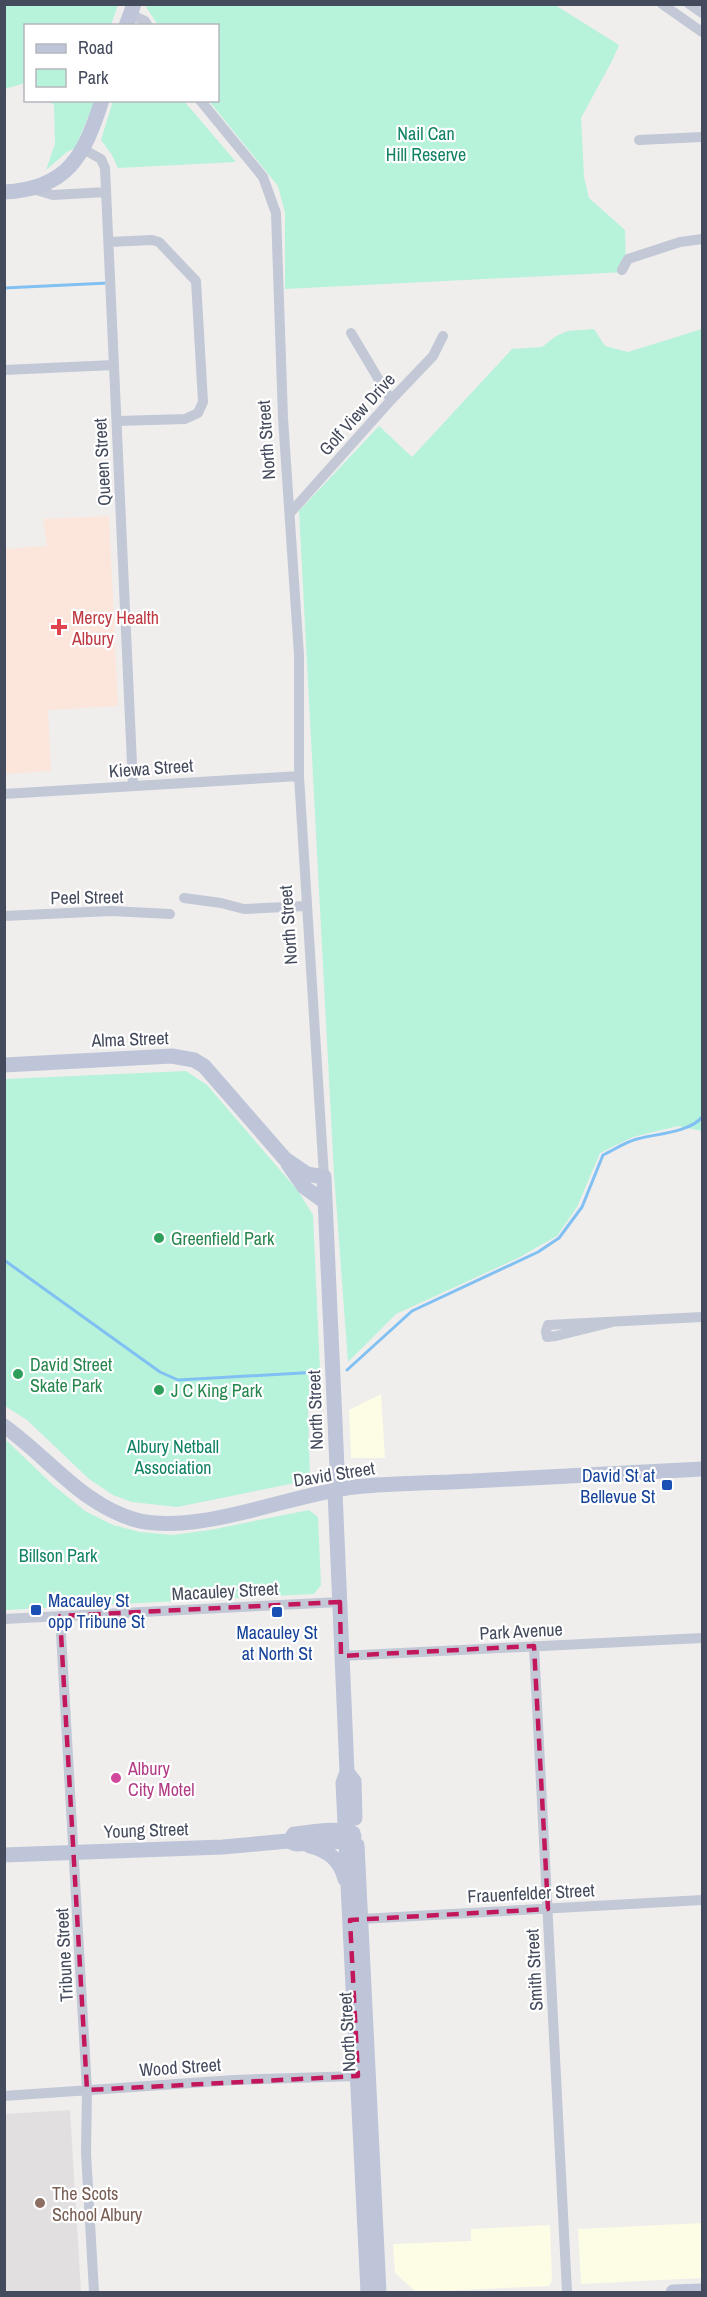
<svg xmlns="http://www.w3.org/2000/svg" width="707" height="2297" viewBox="0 0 707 2297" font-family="'Archivo Narrow',sans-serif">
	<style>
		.commercial { fill: #fdfce4 }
		.education { fill: #e1dfdf }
		.medical { fill: #fce5db }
		.green { fill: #b7f2db }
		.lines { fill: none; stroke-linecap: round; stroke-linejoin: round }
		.stream { stroke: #81c0f2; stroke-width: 3 }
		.street { stroke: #c2c8d6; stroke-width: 10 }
		.secondary { stroke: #bec5d8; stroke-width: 15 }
		.marked { fill: none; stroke: #c2185b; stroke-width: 4.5; stroke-dasharray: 12 8; stroke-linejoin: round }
		.health-dot { fill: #e0444e; stroke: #fff; stroke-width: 2 }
		.leisure-dot { fill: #2e9e5b; stroke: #fff; stroke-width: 2 }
		.transit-dot { fill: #1a4fb4; stroke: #fff; stroke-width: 2 }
		.hotel-dot { fill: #d1479c; stroke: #fff; stroke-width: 2 }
		.education-dot { fill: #8d6e63; stroke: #fff; stroke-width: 2 }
		.labels { text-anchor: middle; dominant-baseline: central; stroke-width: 4.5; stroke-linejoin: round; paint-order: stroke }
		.park-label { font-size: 18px; fill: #108264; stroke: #fff }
		.street-label { font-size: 18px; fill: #444b5c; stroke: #fff }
		.health-label { font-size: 18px; fill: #be3a42; stroke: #fff; text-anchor: start }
		.leisure-label { font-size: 18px; fill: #27864d; stroke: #fff; text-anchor: start }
		.transit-label { font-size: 18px; fill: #164399; stroke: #fff; text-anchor: end }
		.hotel-label { font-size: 18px; fill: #b23c85; stroke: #fff; text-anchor: start }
		.education-label { font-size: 18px; fill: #785e54; stroke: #fff; text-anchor: start }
	</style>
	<rect width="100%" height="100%" fill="#f0eeed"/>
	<path class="commercial" d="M 381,1394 L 385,1458 L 351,1458 L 349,1410 Z
		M 702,2223 L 702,2278 L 581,2284 L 578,2229 Z
		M 550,2225 L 552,2281 L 549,2286 L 416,2292 L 395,2273 L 393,2244 L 471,2241 L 471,2229 Z"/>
	<path class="education" d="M 70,2110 L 81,2292 L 5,2292 L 5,2114 Z"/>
	<path class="medical" d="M 109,516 L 118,706 L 48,710 L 51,771 L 5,774 L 5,549 L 47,546 L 43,519 Z"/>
	<path class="green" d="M 5,4 L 118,4 L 118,5 L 111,25 L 26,26 L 25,83 L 5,89 Z
		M 147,4 L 555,5 L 619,45 L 612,61 L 581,118 L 584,177 L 589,198 L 625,230 L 626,272 L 285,289 L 285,213 L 278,186 L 209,101 L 218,100 L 218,26 L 158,25 L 146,7 Z
		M 49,101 L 95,101 L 75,148 L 67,152 L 46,170 L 55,144 L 54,105 Z
		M 113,101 L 184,101 L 236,162 L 118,168 L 112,155 L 101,140 Z
		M 594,329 L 605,346 L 628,352 L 702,329 L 702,1131 L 678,1126 L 633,1137 L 600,1153 L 577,1207 L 557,1236 L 518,1258 L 396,1314 L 348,1362 L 334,1174 L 299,511 L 379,426 L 412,457 L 512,349 L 542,347 L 556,336 L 568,331 Z
		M 186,1071 L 207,1085 L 298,1191 L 313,1215 L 320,1371 L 308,1407 L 310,1480 L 177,1507 L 132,1502 L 113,1495 L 89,1479 L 27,1420 L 5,1406 L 5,1079 Z
		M 5,1439 L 53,1485 L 85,1511 L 113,1525 L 140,1532 L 172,1535 L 210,1530 L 309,1510 L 318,1517 L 321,1585 L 314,1594 L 5,1610 Z"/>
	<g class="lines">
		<path class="stream" d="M 4,288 L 108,283
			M 4,1260 L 160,1372 L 178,1380 L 319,1372
			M 347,1370 L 412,1311 L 538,1252 L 559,1238 L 582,1207 L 603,1155 C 614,1150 625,1142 637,1139 C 655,1134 691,1132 702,1117"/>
		<path class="street" d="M 662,4 L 702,32
			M 689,4 L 702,13
			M 130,14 L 145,21 L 148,26
			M 200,100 L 263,177 L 276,213 L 283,418 L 299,655 L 299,776 L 324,1177
			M 639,140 L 702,137
			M 83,149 L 101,159 L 105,168 L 133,786
			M 33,189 L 53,195 L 106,192
			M 109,242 L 152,240 L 159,242 L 196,281 L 203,402 L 198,413 L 185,419 L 117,421
			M 622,270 L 628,259 L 680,242 L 702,239
			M 351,333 L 391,400
			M 4,370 L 114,365
			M 291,512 L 391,400 L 433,356 L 443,336
			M 4,794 L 299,776
			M 184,898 L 221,903 L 244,909 L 306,906
			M 4,916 L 111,911 L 170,914
			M 613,1322 L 556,1336 L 547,1337 L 546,1331 L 548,1325 L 702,1317
			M 60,1616 L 87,2090 L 86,2153 L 94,2292
			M 4,1619 L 340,1602
			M 534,1646 L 567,2292
			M 341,1656 L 702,1638
			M 361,1919 L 702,1900
			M 4,2096 L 234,2080 L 358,2076"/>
		<path class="secondary" d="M 126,26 L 134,4
			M 4,192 C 68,189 84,156 102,100
			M 4,1065 L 172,1056 L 194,1060 L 204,1066 L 285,1159 L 307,1174 L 324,1177 L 337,1467 L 335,1491 L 347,1772 L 343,1783 L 368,2292
			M 288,1164 L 304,1187 L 325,1202
			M 4,1426 C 49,1458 82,1505 136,1520 C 198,1536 291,1494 354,1487 C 393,1483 433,1483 472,1481 C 549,1477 626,1473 702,1469
			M 347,1772 L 354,1781 L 355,1818
			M 292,1837 L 294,1834 C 313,1832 336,1827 353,1833
			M 357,1845 L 379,2292
			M 310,1846 C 329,1851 340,1860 345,1879
			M 4,1855 L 223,1847 L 288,1841 L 296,1844 L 346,1841 L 354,1836
			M 673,2292 L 702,2291"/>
	</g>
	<path class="marked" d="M 340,1602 L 341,1656 L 534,1646 L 548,1909 L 350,1920 L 358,2076 L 87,2090 L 60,1616 Z"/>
	<path class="health-dot" d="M56 618h6v6h6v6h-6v6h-6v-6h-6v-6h6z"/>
	<g class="leisure-dot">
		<circle cx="159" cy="1238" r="6"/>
		<circle cx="18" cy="1374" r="6"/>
		<circle cx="159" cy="1390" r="6"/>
	</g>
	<g class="transit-dot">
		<rect x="661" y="1479" width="12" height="12" rx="3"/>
		<rect x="30" y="1604" width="12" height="12" rx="3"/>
		<rect x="271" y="1606" width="12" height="12" rx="3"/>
	</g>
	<circle class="hotel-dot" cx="116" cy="1778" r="6"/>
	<circle class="education-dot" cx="40" cy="2203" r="6"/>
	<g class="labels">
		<g class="park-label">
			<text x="426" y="133">Nail Can<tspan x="426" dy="21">Hill Reserve</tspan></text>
			<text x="173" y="1446">Albury Netball<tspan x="173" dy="21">Association</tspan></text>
			<text x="58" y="1555">Billson Park</text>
		</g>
		<g class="street-label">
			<text transform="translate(357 414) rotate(-48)">Golf View Drive</text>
			<text transform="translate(266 440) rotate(-94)">North Street</text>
			<text transform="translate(102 462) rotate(-93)">Queen Street</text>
			<text transform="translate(151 768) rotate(-4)">Kiewa Street</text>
			<text transform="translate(87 897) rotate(-1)">Peel Street</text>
			<text transform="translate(288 925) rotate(-94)">North Street</text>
			<text transform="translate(130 1039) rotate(-2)">Alma Street</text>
			<text transform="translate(315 1410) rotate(-92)">North Street</text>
			<text transform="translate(334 1474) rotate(-9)">David Street</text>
			<text transform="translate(225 1591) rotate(-3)">Macauley Street</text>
			<text transform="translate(521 1631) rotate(-3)">Park Avenue</text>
			<text transform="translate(146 1830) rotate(-2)">Young Street</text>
			<text transform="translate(531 1893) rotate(-3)">Frauenfelder Street</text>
			<text transform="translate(64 1955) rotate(-93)">Tribune Street</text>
			<text transform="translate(534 1970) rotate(-93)">Smith Street</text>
			<text transform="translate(347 2032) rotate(-93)">North Street</text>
			<text transform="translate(180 2067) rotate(-4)">Wood Street</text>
		</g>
		<g class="health-label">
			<text x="72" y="617">Mercy Health<tspan x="72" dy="21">Albury</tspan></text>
		</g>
		<g class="leisure-label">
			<text x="171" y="1238">Greenfield Park</text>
			<text x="30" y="1364">David Street<tspan x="30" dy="21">Skate Park</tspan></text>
			<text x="171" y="1390">J C King Park</text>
		</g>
		<g class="transit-label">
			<text x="655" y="1475">David St at<tspan x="655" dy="21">Bellevue St</tspan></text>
			<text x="48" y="1600" text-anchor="start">Macauley St<tspan x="48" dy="21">opp Tribune St</tspan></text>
			<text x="277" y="1632" text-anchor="middle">Macauley St<tspan x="277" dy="21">at North St</tspan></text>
		</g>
		<g class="hotel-label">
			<text x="128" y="1768">Albury<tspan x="128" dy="21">City Motel</tspan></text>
		</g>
		<g class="education-label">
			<text x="52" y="2193">The Scots<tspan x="52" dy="21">School Albury</tspan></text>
		</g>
	</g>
	<rect width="707" height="2297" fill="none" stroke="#444b5c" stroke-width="12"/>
	<rect x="24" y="24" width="195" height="78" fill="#ffffff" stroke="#b4b7be" stroke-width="1.5"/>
	<rect x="36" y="44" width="30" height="9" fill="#bec5d8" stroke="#b4b7be" stroke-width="1.5"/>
	<text x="78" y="54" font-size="18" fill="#444b5c">Road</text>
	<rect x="36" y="69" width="30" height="18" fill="#b7f2db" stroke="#b4b7be" stroke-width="1.5"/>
	<text x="78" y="84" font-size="18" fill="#444b5c">Park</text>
</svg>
